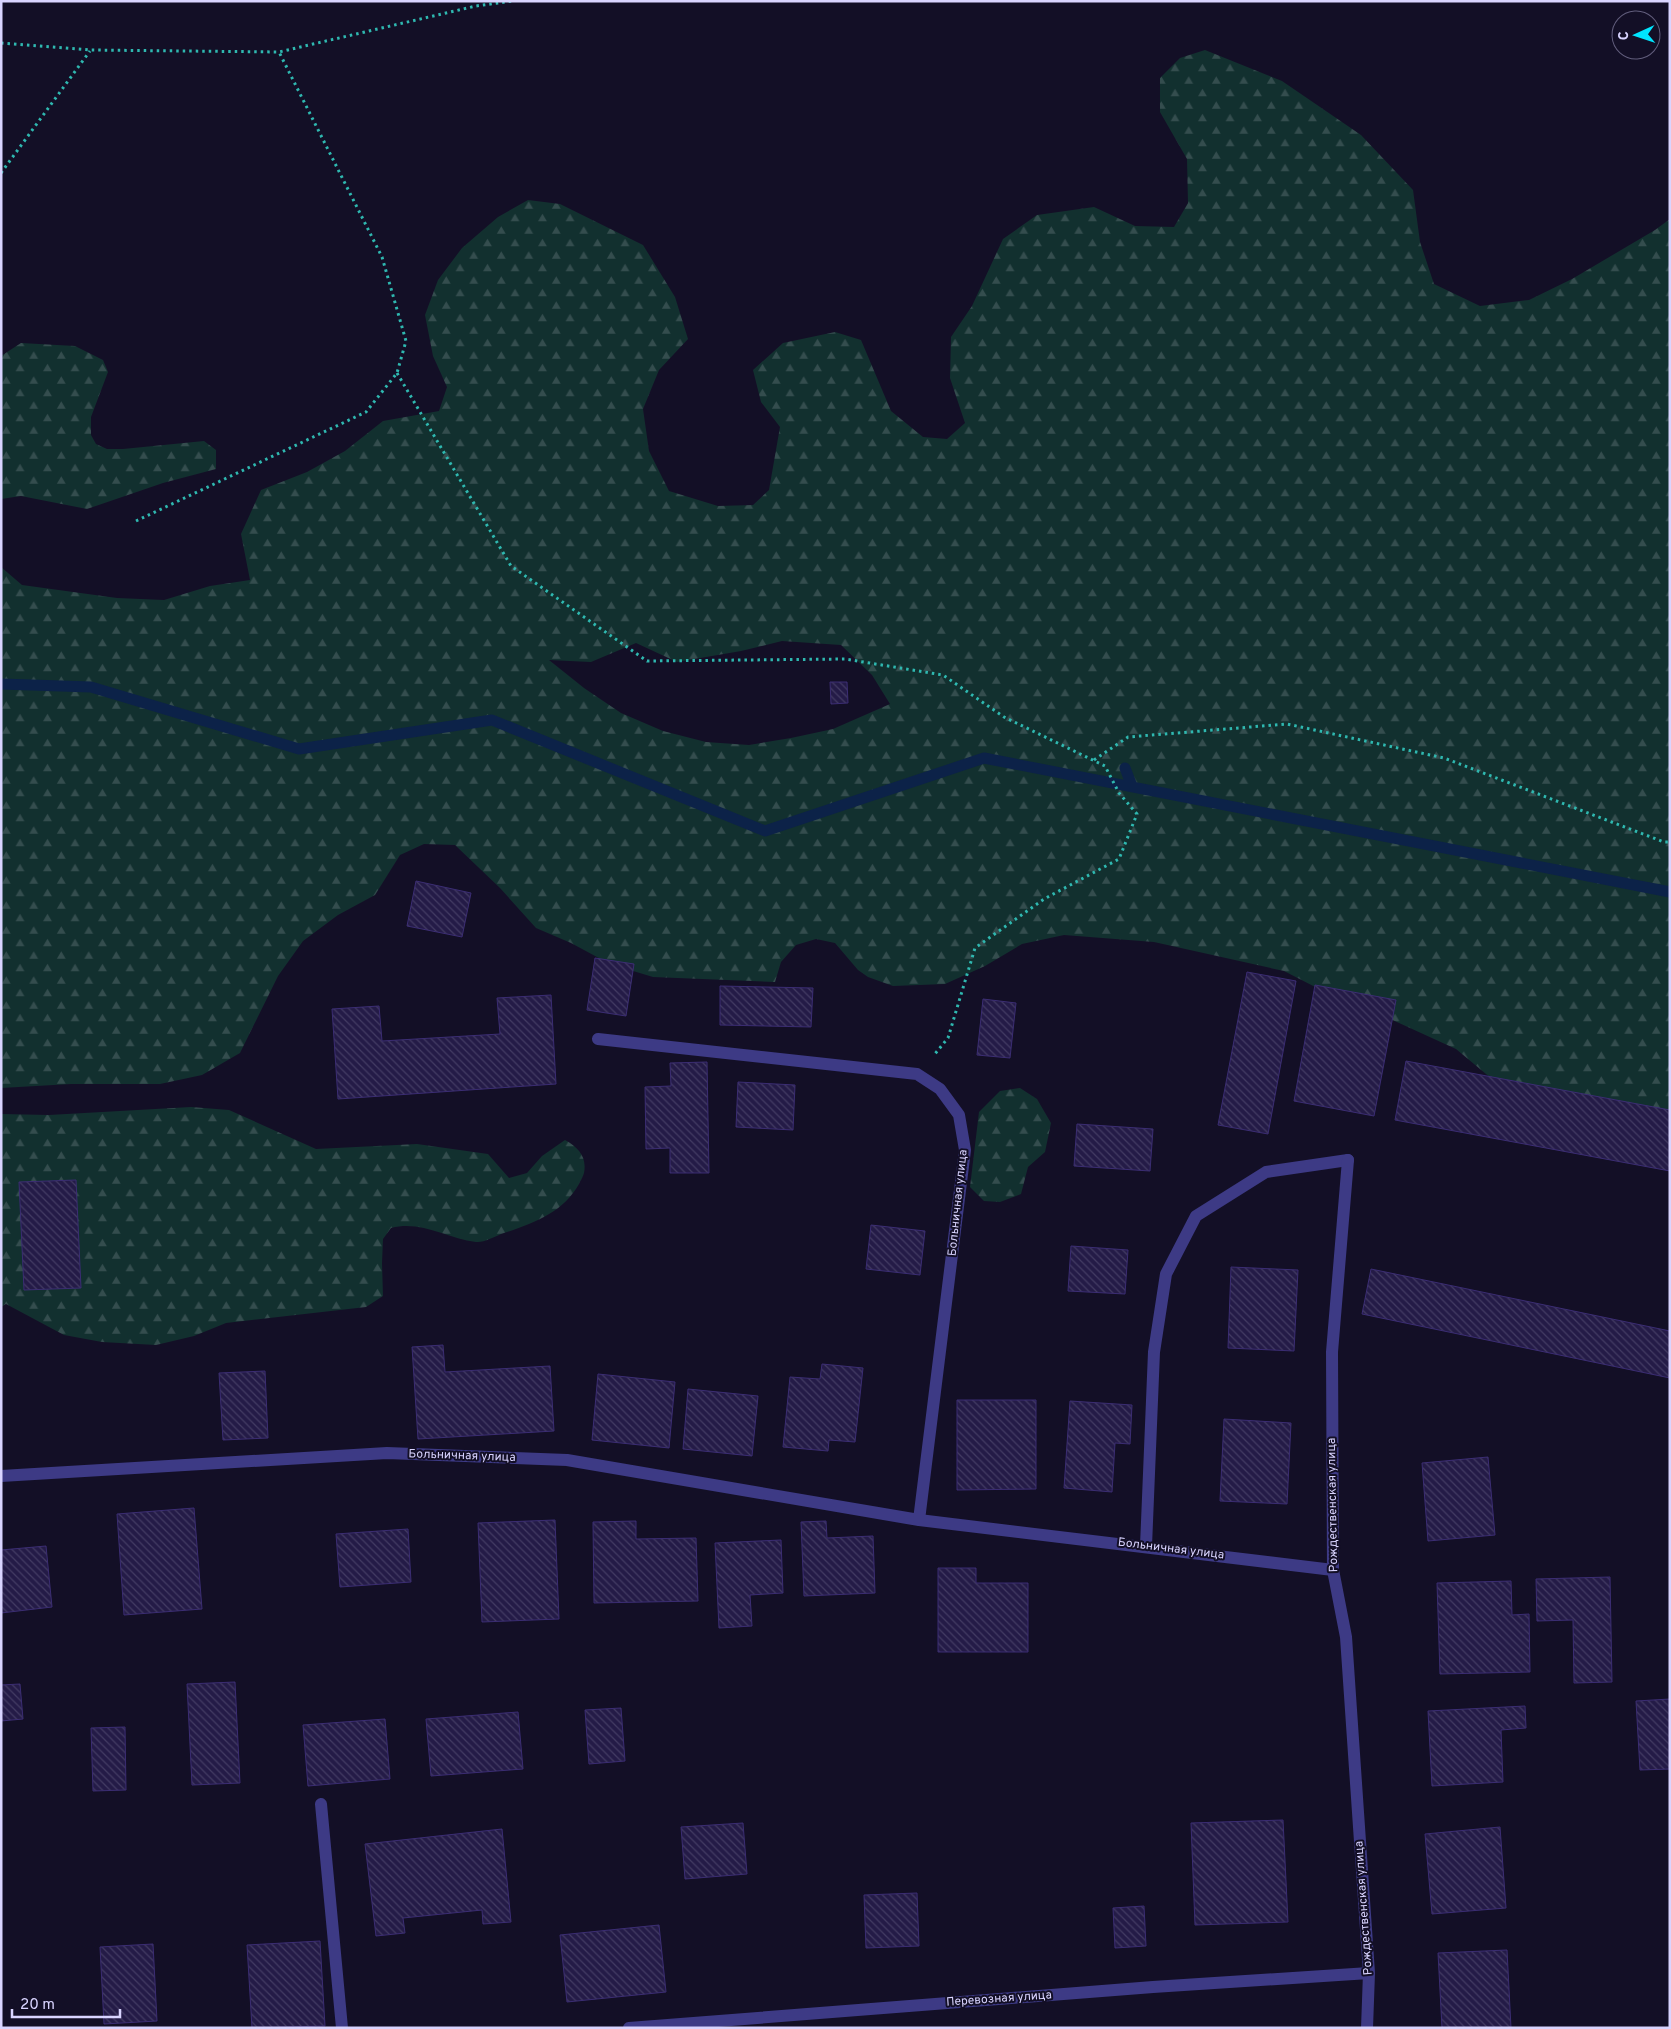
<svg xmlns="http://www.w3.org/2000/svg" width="1671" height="2029" viewBox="0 0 1671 2029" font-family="Overpass,sans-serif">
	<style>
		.forest { fill: url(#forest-firs); fill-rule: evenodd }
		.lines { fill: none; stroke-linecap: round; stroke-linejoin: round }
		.stream { stroke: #0c2248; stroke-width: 11 }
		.building { fill: url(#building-back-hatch); stroke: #3b2d73 }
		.path { stroke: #2fb8b0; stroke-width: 3; stroke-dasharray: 2.5 4; stroke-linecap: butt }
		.service { stroke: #3d3a85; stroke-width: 12 }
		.minor { stroke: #3d3a85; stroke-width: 12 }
		.labels { text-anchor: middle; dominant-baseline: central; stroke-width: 4; stroke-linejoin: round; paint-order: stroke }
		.street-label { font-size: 12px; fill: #d9d4ff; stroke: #130f26 }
	</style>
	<defs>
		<pattern id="forest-firs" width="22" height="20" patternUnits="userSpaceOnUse" patternTransform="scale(1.25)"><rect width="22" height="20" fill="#12302f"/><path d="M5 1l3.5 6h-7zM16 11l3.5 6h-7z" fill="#344d4e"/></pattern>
		<pattern id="building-back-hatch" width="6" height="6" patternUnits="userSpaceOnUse" patternTransform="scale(1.25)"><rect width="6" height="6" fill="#241b47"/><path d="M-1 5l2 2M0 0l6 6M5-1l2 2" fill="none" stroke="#433b63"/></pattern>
	</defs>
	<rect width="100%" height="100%" fill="#130f26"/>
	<path class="forest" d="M 1205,50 L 1282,81 L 1361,135 L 1413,190 L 1420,242 L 1434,284 L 1480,306 L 1529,300 L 1572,279 L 1655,230 L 1670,219 L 1670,1119 L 1492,1079 L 1456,1049 L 1364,1007 L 1323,991 L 1284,971 L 1154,942 L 1064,935 L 1022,944 L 985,966 L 945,984 L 893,986 L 868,977 L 858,970 L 835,943 L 816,939 L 796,945 L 781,962 L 775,982 L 653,977 L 610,964 L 571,943 L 536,928 L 500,888 L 455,845 L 424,844 L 400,855 L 375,895 L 338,915 L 303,941 L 278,976 L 240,1053 L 202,1075 L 160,1084 L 71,1084 L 1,1088 L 1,567 L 22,585 L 117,598 L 164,600 L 210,586 L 250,580 L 241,534 L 261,490 L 307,472 L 345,451 L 383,421 L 439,411 L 447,387 L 433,356 L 425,315 L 438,280 L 462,248 L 498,217 L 528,200 L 560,204 L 643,245 L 675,297 L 688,339 L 659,370 L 643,409 L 649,451 L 669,491 L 718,506 L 753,505 L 769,490 L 780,427 L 761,402 L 753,370 L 783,343 L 835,332 L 861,340 L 891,411 L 923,437 L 947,439 L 965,423 L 950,378 L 951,337 L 972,306 L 1003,239 L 1037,215 L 1094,207 L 1135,226 L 1174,227 L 1188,203 L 1187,159 L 1160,112 L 1160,78 L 1180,58 ZM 782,641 L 841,645 L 872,675 L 890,704 L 833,729 L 791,738 L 749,745 L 706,742 L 663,731 L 621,713 L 584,688 L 549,660 L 591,662 L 636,643 L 677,662 L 741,651 Z
		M 21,343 L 75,346 L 103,360 L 108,372 L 91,417 L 91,435 L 96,444 L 107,449 L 123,449 L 204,441 L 216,450 L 216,469 L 163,483 L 87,509 L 21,496 L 1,499 L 1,356 Z
		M 1020,1088 L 1037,1099 L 1051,1123 L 1045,1152 L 1028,1167 L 1021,1194 L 1000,1202 L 984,1201 L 970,1187 L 979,1112 L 1000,1091 Z
		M 191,1107 L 229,1110 L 316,1149 L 417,1144 L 488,1154 L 509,1178 L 527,1173 L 542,1156 L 565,1140 C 579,1148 587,1157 584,1173 C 583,1177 580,1181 579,1184 C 563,1213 532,1224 501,1234 C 494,1237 483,1243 476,1242 C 446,1238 421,1220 391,1228 L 383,1239 L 382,1263 L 383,1296 L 366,1307 L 226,1323 L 194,1336 L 156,1345 L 102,1342 L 64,1335 L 6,1304 L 1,1307 L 1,1114 L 49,1115 Z"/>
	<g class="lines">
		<path class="stream" d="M 1,684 L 91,687 L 299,749 L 492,720 L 765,831 L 984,758 L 1670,892
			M 1125,768 L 1132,786"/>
	</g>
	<path class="building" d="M 830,682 L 847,682 L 848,703 L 831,704 Z
		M 416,881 L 471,893 L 462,937 L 407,926 Z
		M 595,958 L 634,964 L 626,1016 L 587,1010 Z
		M 1247,972 L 1296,981 L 1268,1134 L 1218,1125 Z
		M 1315,985 L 1396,1000 L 1374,1116 L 1294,1101 Z
		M 720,986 L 813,988 L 811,1027 L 720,1025 Z
		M 551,995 L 556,1084 L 338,1099 L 332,1009 L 379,1006 L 382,1041 L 500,1034 L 497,998 Z
		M 983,999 L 1016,1003 L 1010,1058 L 977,1055 Z
		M 1406,1061 L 1670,1110 L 1670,1171 L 1395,1120 Z
		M 707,1062 L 709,1173 L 670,1173 L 670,1148 L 646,1149 L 645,1087 L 671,1086 L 670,1063 Z
		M 738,1082 L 795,1085 L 793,1130 L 736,1127 Z
		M 1077,1124 L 1153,1129 L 1150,1171 L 1074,1166 Z
		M 76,1180 L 81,1288 L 24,1290 L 19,1182 Z
		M 871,1225 L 925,1231 L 920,1275 L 866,1269 Z
		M 1071,1246 L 1128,1250 L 1125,1294 L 1068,1291 Z
		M 1231,1267 L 1298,1270 L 1294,1351 L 1228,1348 Z
		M 1371,1269 L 1670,1331 L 1670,1378 L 1362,1314 Z
		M 443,1345 L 445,1372 L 550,1366 L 554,1431 L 418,1439 L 412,1347 Z
		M 822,1364 L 863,1368 L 855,1442 L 829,1440 L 828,1451 L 783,1447 L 790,1377 L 820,1379 Z
		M 265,1371 L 268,1438 L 223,1440 L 219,1373 Z
		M 598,1374 L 675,1382 L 669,1448 L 592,1440 Z
		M 688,1389 L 758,1396 L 752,1456 L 683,1449 Z
		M 957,1400 L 1036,1400 L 1036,1489 L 957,1490 Z
		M 1070,1401 L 1132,1405 L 1130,1444 L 1115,1443 L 1112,1492 L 1064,1488 Z
		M 1224,1419 L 1291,1423 L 1287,1504 L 1220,1501 Z
		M 1488,1457 L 1495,1535 L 1428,1541 L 1422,1463 Z
		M 194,1508 L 202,1609 L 124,1615 L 117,1514 Z
		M 555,1520 L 559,1619 L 482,1622 L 478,1523 Z
		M 636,1521 L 636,1539 L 696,1538 L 698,1601 L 594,1603 L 593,1522 Z
		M 826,1521 L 827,1538 L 873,1536 L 875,1593 L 804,1596 L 801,1522 Z
		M 408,1529 L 411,1582 L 340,1587 L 336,1534 Z
		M 781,1540 L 783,1593 L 750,1595 L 752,1626 L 719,1628 L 715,1543 Z
		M 46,1546 L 52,1607 L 1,1613 L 1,1550 Z
		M 938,1568 L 976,1568 L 976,1583 L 1028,1583 L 1028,1652 L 938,1652 Z
		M 1610,1577 L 1612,1682 L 1574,1683 L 1573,1620 L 1537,1621 L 1536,1579 Z
		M 1511,1581 L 1512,1615 L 1529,1614 L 1530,1672 L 1440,1674 L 1437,1583 Z
		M 235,1682 L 240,1783 L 192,1785 L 187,1684 Z
		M 20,1684 L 23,1719 L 1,1721 L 1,1685 Z
		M 1670,1699 L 1670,1769 L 1640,1770 L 1636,1701 Z
		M 1525,1706 L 1526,1728 L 1501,1730 L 1503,1782 L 1432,1786 L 1428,1711 Z
		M 621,1708 L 625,1761 L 589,1764 L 585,1710 Z
		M 518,1712 L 523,1769 L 431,1776 L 426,1719 Z
		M 385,1719 L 390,1779 L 308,1786 L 303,1725 Z
		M 125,1727 L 126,1790 L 93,1791 L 91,1728 Z
		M 1283,1820 L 1288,1922 L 1195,1925 L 1191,1823 Z
		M 743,1823 L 747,1874 L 685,1879 L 681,1827 Z
		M 1500,1827 L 1506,1908 L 1432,1914 L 1425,1834 Z
		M 502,1829 L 511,1922 L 483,1924 L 482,1910 L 403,1918 L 405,1933 L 376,1936 L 365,1844 Z
		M 917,1893 L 919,1946 L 866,1948 L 864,1895 Z
		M 1144,1906 L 1146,1946 L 1115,1948 L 1113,1908 Z
		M 659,1925 L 666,1992 L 567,2002 L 560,1935 Z
		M 320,1941 L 325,2026 L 252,2028 L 247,1945 Z
		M 153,1944 L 157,2021 L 104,2024 L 100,1947 Z
		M 1507,1950 L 1511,2028 L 1442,2028 L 1438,1953 Z"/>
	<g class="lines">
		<path class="path" d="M 1,43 L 91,50 L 279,52 L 476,6 L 513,1
			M 1,173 L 90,51
			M 397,373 L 511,566 L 647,661 L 845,659 L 943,675 L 1004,717 L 1105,766 L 1119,793 L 1137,814 L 1119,859 L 1044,899 L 975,948 L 948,1038 L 934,1055
			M 136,521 L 366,412 L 397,373 L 406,341 L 382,257 L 279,52
			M 1094,760 L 1128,737 L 1287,724 L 1444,758 L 1664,842 L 1670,842"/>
		<path class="service" d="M 1146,1546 L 1154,1352 L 1166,1274 L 1196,1216 L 1266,1172 L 1348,1160"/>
		<path class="minor" d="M 598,1039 L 917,1074 L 940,1089 L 959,1115 L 965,1150 L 919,1520
			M 1348,1160 L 1332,1352 L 1333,1570 L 1346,1637 L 1369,1973 L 1367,2028
			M 1,1476 L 387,1453 L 567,1460 L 919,1520 L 1333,1570
			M 321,1804 L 342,2028
			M 629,2028 L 1153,1987 L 1369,1973"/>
	</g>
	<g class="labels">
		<g class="street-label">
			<text transform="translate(958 1203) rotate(-84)">Больничная улица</text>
			<text transform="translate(462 1456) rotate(2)">Больничная улица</text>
			<text transform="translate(1333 1505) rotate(-91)">Рождественская улица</text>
			<text transform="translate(1171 1549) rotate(7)">Больничная улица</text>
			<text transform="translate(1364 1908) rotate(-94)">Рождественская улица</text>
			<text transform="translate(999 1999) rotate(-4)">Перевозная улица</text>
		</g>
	</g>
	<rect width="1671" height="2029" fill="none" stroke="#d9d4ff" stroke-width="5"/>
	<g transform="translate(1636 35) rotate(267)"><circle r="24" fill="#130f26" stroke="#625e7d"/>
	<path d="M0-4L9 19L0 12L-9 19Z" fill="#00e5ff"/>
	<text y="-8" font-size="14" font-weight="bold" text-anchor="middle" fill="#d9d4ff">С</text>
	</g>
	<path d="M12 2009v8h108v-8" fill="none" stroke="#d9d4ff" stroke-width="2.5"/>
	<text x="20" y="2009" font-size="15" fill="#d9d4ff" stroke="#130f26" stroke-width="4" paint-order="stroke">20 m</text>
</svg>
